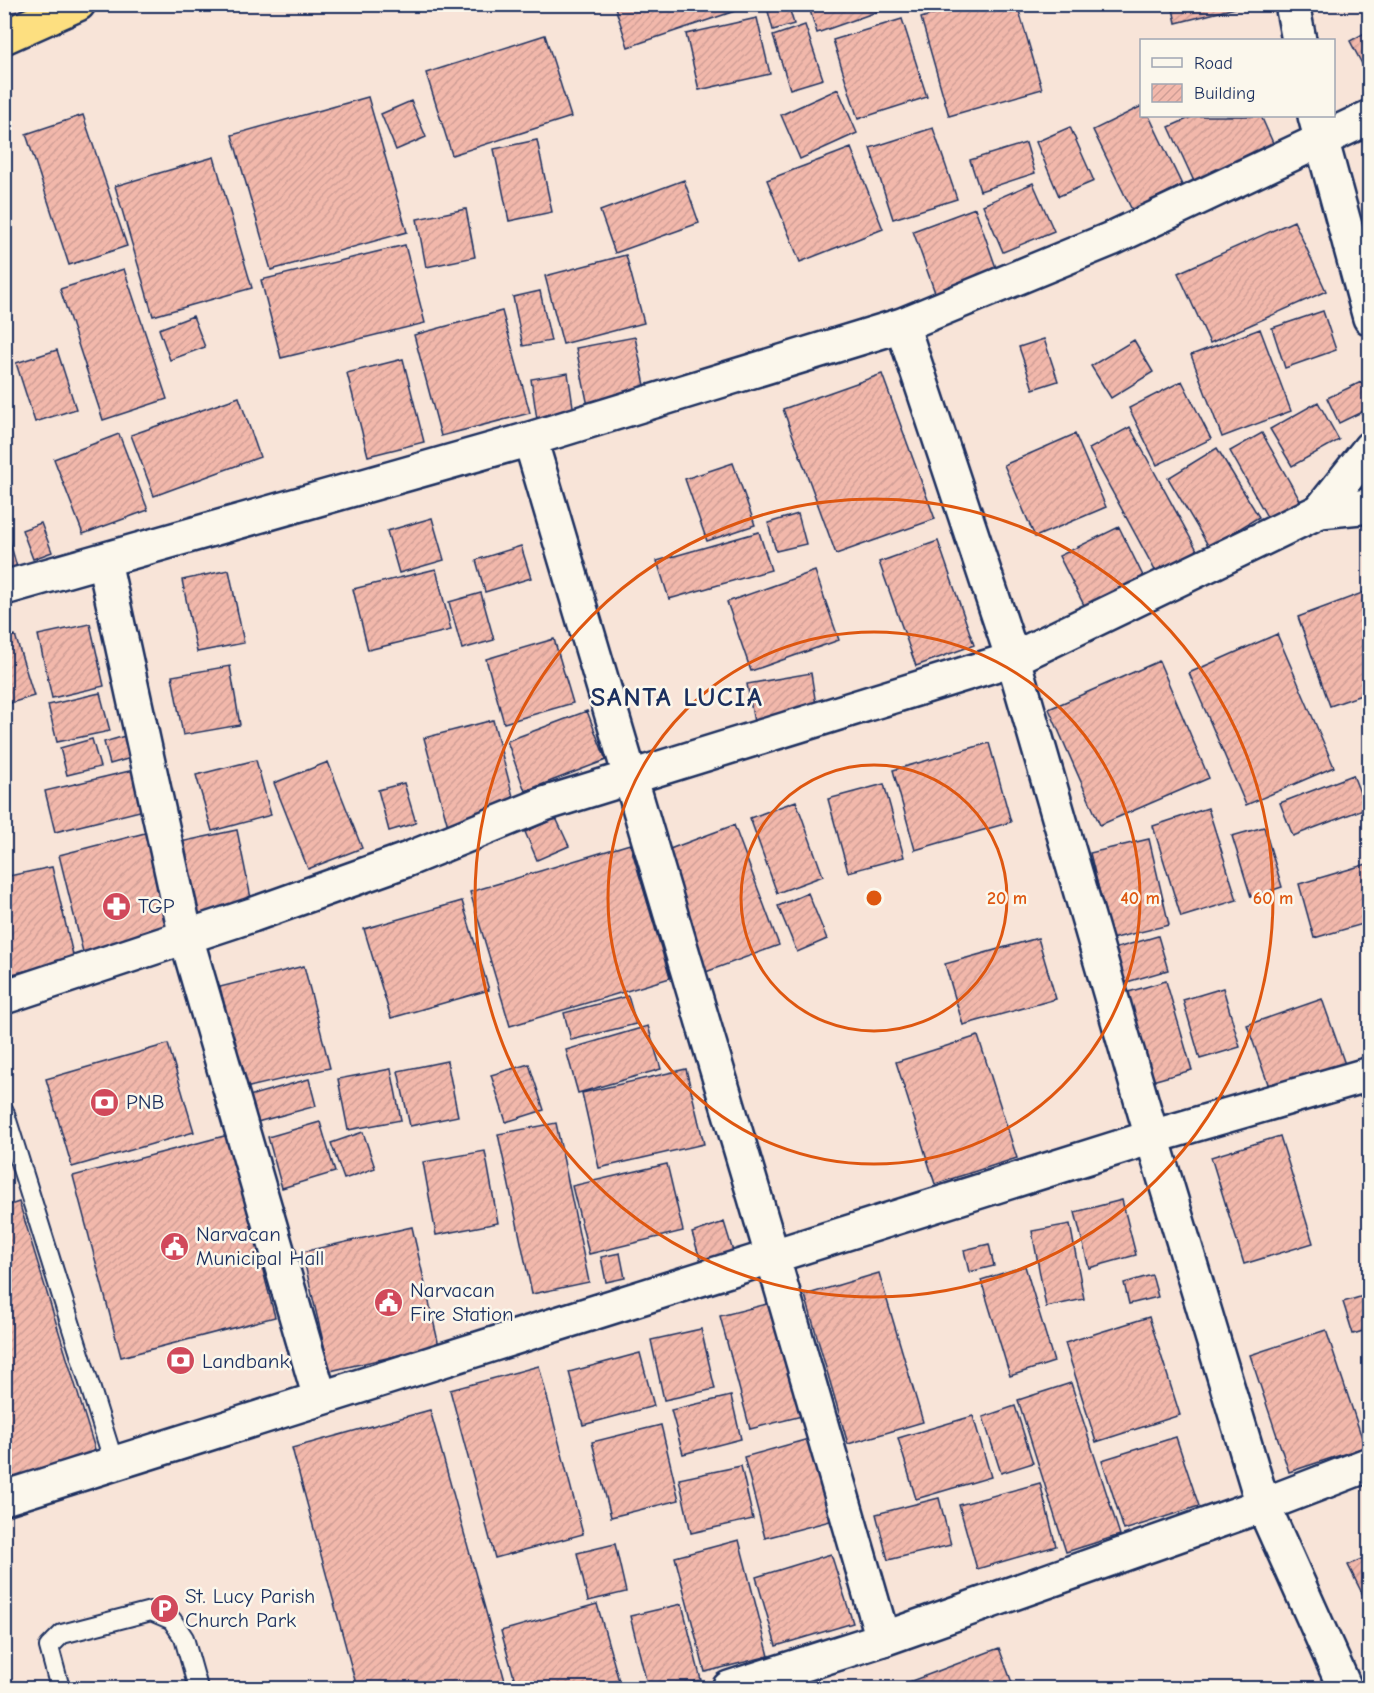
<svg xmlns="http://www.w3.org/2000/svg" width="1374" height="1693" viewBox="0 0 1374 1693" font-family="'Comic Neue',sans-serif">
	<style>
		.building { fill: url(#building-hatch); stroke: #1b2f5e; stroke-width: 1.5 }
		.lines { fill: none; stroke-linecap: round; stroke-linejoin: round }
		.service-casing { stroke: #1b2f5e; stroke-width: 22 }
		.minor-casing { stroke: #1b2f5e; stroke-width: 38 }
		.tertiary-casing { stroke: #1b2f5e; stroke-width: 38 }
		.trunk-casing { stroke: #1b2f5e; stroke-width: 38 }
		.service { stroke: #fbf7ec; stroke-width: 18 }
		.minor { stroke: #fbf7ec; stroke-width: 33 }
		.tertiary { stroke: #fbf7ec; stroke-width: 33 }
		.trunk { stroke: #fddf80; stroke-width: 33 }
		.ring { fill: none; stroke: #de5710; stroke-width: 3 }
		.labels { text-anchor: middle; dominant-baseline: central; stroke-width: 5; stroke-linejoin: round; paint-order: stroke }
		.poi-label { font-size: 21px; fill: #1b2f5e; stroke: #fbf7ec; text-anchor: start }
		.district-label { font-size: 27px; font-weight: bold; letter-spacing: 1.5px; fill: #1b2f5e; stroke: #fbf7ec }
		.centre { fill: #de5710; stroke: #fbf7ec; stroke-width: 3 }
		.ring-label { font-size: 18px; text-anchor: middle; font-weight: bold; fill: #de5710; stroke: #fbf7ec; stroke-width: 5; stroke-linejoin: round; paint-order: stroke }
	</style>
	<defs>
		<pattern id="building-hatch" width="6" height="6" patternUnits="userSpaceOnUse" patternTransform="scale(1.5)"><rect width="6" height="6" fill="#f2b8ab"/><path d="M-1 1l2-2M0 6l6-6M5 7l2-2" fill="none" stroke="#cf9e96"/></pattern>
	</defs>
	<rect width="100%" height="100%" fill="#f8e4d8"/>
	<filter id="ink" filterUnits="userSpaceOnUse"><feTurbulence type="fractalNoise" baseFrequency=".0167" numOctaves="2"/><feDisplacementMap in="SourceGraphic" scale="12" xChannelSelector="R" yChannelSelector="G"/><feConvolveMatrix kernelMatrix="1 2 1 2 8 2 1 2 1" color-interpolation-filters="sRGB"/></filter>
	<g filter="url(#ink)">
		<path class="building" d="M 614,4 L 739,4 L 741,9 L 628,47 Z
			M 766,4 L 788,4 L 794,24 L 773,30 Z
			M 808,4 L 899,4 L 817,33 Z
			M 965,4 L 1017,4 L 1042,89 L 949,116 L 921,18 Z
			M 1172,4 L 1251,4 L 1176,23 Z
			M 757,18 L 770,74 L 699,90 L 686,34 Z
			M 902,19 L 927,97 L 858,119 L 833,40 Z
			M 805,25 L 823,79 L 790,89 L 773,36 Z
			M 1370,30 L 1370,79 L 1350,41 Z
			M 545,35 L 571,117 L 452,155 L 426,73 Z
			M 838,89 L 857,133 L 800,159 L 781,115 Z
			M 368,97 L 407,232 L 271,270 L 232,135 Z
			M 411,101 L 426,137 L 396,150 L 381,114 Z
			M 1142,106 L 1142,116 L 1149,116 L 1182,185 L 1132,210 L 1093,130 Z
			M 83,115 L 127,246 L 69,265 L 26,134 Z
			M 1194,116 L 1261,116 L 1278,154 L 1198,190 L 1169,127 Z
			M 1070,127 L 1094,181 L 1059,196 L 1036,142 Z
			M 933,128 L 957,199 L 893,219 L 870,148 Z
			M 537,140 L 552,212 L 509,221 L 494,149 Z
			M 1026,143 L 1035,173 L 980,191 L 970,160 Z
			M 851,148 L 883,229 L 800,262 L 767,180 Z
			M 214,157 L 252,288 L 153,316 L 115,186 Z
			M 684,180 L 699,223 L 615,253 L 600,211 Z
			M 1033,183 L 1054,231 L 1003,252 L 983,205 Z
			M 975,208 L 1000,279 L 938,301 L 913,231 Z
			M 466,209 L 475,257 L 426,267 L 417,219 Z
			M 1294,221 L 1326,291 L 1210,343 L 1178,273 Z
			M 405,245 L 425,323 L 281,358 L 261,280 Z
			M 626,255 L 644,323 L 563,344 L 545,276 Z
			M 124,269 L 167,399 L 103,420 L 60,289 Z
			M 540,291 L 551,341 L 523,346 L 513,297 Z
			M 502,311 L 530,413 L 441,436 L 414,335 Z
			M 1323,311 L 1336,350 L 1285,368 L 1272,328 Z
			M 193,316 L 205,347 L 170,360 L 159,329 Z
			M 1260,329 L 1291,411 L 1222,437 L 1191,355 Z
			M 635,337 L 648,400 L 589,411 L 576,348 Z
			M 1044,339 L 1058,381 L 1033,389 L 1019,347 Z
			M 1134,340 L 1153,372 L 1111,398 L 1091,366 Z
			M 57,350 L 76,409 L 35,422 L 16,363 Z
			M 403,359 L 424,442 L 368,456 L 347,373 Z
			M 568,373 L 575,420 L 538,426 L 531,379 Z
			M 882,374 L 935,519 L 836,554 L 783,409 Z
			M 1182,381 L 1211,439 L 1157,465 L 1129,408 Z
			M 1361,382 L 1370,399 L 1370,408 L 1339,423 L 1327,398 Z
			M 239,397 L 260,457 L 154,496 L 131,435 Z
			M 1318,402 L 1339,440 L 1292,466 L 1270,429 Z
			M 1130,427 L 1198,552 L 1157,574 L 1089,449 Z
			M 1262,433 L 1302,504 L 1270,522 L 1230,451 Z
			M 119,434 L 148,510 L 83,534 L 54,459 Z
			M 1075,434 L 1106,507 L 1035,537 L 1004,465 Z
			M 1217,448 L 1259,517 L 1209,547 L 1168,478 Z
			M 733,463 L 755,525 L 707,541 L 685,479 Z
			M 798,514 L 806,544 L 776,551 L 768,523 Z
			M 432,518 L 444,560 L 399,573 L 387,531 Z
			M 41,523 L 52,552 L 33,559 L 22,530 Z
			M 1119,527 L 1145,580 L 1086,609 L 1059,556 Z
			M 4,528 L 6,528 L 20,578 L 4,582 Z
			M 759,532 L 771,570 L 669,599 L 657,561 Z
			M 938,541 L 974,645 L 916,666 L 879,562 Z
			M 521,546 L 531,578 L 485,592 L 476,560 Z
			M 436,569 L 451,630 L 368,650 L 353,589 Z
			M 229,570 L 244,643 L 197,652 L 182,580 Z
			M 815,571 L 839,640 L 751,671 L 727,602 Z
			M 1370,590 L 1370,692 L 1330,706 L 1298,617 Z
			M 481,593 L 494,640 L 462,649 L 449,602 Z
			M 90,624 L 104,686 L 52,698 L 38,635 Z
			M 1277,634 L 1334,767 L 1246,805 L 1189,673 Z
			M 15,635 L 34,696 L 4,705 L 4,639 Z
			M 554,639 L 573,703 L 504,723 L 486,659 Z
			M 1159,661 L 1209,778 L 1100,825 L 1049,709 Z
			M 230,666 L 240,725 L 183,735 L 172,676 Z
			M 811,673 L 818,718 L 755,728 L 747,684 Z
			M 100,693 L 110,731 L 57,742 L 48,705 Z
			M 587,711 L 606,760 L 525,791 L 507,741 Z
			M 493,720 L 517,812 L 449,830 L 424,738 Z
			M 132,734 L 138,756 L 110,764 L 104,742 Z
			M 92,739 L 100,767 L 67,775 L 60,748 Z
			M 989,743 L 1011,822 L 915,850 L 893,770 Z
			M 256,760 L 271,815 L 212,831 L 196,775 Z
			M 328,762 L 362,848 L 308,869 L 274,783 Z
			M 134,770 L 144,810 L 55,832 L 45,791 Z
			M 1353,775 L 1366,808 L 1293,836 L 1280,803 Z
			M 404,783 L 416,823 L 389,831 L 378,790 Z
			M 884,784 L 904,857 L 848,872 L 828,799 Z
			M 796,801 L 823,876 L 777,893 L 750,818 Z
			M 1208,808 L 1237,900 L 1181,917 L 1153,826 Z
			M 556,818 L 569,846 L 537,860 L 525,832 Z
			M 734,825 L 779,945 L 703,973 L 659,853 Z
			M 1264,827 L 1282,887 L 1251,897 L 1232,836 Z
			M 237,830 L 253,908 L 188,922 L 171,844 Z
			M 149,832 L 175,938 L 85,960 L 59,855 Z
			M 1149,839 L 1169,925 L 1111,939 L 1090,853 Z
			M 630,844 L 670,978 L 510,1026 L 470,892 Z
			M 1367,864 L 1370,873 L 1370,922 L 1314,938 L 1299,884 Z
			M 52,867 L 74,959 L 12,974 L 4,941 L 4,877 Z
			M 808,893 L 827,939 L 797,952 L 778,906 Z
			M 462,901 L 489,990 L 391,1018 L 364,929 Z
			M 1158,936 L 1168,970 L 1120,984 L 1110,950 Z
			M 1038,938 L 1056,999 L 963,1025 L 945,964 Z
			M 304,966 L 330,1068 L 245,1088 L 220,987 Z
			M 1166,981 L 1192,1070 L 1152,1081 L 1125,993 Z
			M 1223,988 L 1240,1047 L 1200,1059 L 1183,1000 Z
			M 628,996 L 636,1024 L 571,1040 L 564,1013 Z
			M 1322,999 L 1347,1070 L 1272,1095 L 1247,1025 Z
			M 648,1026 L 661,1069 L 578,1093 L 566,1050 Z
			M 978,1036 L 1017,1158 L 935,1184 L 896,1062 Z
			M 168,1044 L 194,1132 L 72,1167 L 46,1079 Z
			M 447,1061 L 458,1116 L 410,1126 L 398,1071 Z
			M 529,1064 L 544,1110 L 506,1122 L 491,1075 Z
			M 391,1069 L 401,1120 L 348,1130 L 338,1079 Z
			M 686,1069 L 704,1144 L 599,1168 L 582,1093 Z
			M 309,1079 L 316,1106 L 257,1122 L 249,1096 Z
			M 320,1122 L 335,1172 L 282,1188 L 268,1137 Z
			M 556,1123 L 589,1282 L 532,1294 L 498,1134 Z
			M 363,1132 L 375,1168 L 344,1179 L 331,1143 Z
			M 228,1135 L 275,1317 L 121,1357 L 73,1176 Z
			M 1280,1136 L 1313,1243 L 1244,1264 L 1211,1157 Z
			M 485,1151 L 498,1223 L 436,1235 L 423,1162 Z
			M 667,1164 L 683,1231 L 589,1254 L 572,1186 Z
			M 1122,1200 L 1136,1255 L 1089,1268 L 1075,1212 Z
			M 19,1202 L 98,1459 L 4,1488 L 4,1207 Z
			M 724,1222 L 735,1258 L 703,1268 L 692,1233 Z
			M 1070,1224 L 1084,1299 L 1046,1307 L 1032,1231 Z
			M 412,1227 L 439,1346 L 330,1371 L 302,1252 Z
			M 989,1244 L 994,1266 L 969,1272 L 964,1250 Z
			M 620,1253 L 625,1278 L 606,1282 L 601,1257 Z
			M 1025,1266 L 1054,1362 L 1010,1376 L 981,1280 Z
			M 879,1273 L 923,1422 L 848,1444 L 805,1295 Z
			M 1152,1275 L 1158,1297 L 1129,1304 L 1124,1283 Z
			M 1370,1294 L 1370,1329 L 1353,1334 L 1343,1302 Z
			M 771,1303 L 802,1416 L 750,1429 L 720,1316 Z
			M 1149,1317 L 1180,1415 L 1096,1442 L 1065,1343 Z
			M 701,1329 L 715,1389 L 664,1400 L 651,1340 Z
			M 1326,1330 L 1365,1447 L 1289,1472 L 1250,1355 Z
			M 640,1353 L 654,1406 L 583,1425 L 569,1372 Z
			M 539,1366 L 583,1534 L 495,1558 L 450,1390 Z
			M 1071,1383 L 1120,1535 L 1066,1552 L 1018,1400 Z
			M 731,1396 L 741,1439 L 683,1454 L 671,1410 Z
			M 1015,1406 L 1033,1463 L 1001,1473 L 983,1417 Z
			M 430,1410 L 507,1688 L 357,1688 L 292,1448 Z
			M 973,1416 L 991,1477 L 916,1499 L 898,1438 Z
			M 661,1425 L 679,1500 L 611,1517 L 592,1442 Z
			M 1176,1437 L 1199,1506 L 1124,1530 L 1102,1460 Z
			M 812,1438 L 834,1520 L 765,1538 L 744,1457 Z
			M 741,1466 L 753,1519 L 691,1533 L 679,1479 Z
			M 1040,1483 L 1056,1546 L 977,1569 L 959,1505 Z
			M 939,1498 L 951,1545 L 888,1560 L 876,1514 Z
			M 739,1540 L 769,1656 L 705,1672 L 675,1557 Z
			M 615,1544 L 626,1592 L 588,1601 L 577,1553 Z
			M 831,1554 L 853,1623 L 776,1646 L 756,1577 Z
			M 1370,1555 L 1370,1597 L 1365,1599 L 1348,1565 Z
			M 597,1604 L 621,1688 L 517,1688 L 501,1631 Z
			M 682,1604 L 701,1680 L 668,1688 L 648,1688 L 630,1616 Z
			M 999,1648 L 1014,1688 L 893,1688 Z"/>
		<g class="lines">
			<defs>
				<path id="service" d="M 4,1111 L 114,1463
					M 60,1688 L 49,1647 L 62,1634 L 151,1611 L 172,1620 L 184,1638 L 198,1688"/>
				<path id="minor" d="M 1292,4 L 1299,40
					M 1315,116 L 1370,318
					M 902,325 L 1013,659
					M 530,439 L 772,1255 L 883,1639
					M 1320,511 L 1370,506
					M 104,561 L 186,937 L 320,1398
					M 4,588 L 530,439 L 902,325 L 1111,239 L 1370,117
					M 4,1498 L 1152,1137 L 1370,1074
					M 1345,1688 L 1263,1505 L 1370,1464"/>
				<path id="tertiary" d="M 4,997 L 252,915 L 406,860 L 544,804 L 1013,659 L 1320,511 L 1370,448
					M 729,1688 L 883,1639 L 1263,1505 L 1152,1137 L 1013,659"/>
				<path id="trunk" d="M 4,37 L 78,4"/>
			</defs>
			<use href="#service" class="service-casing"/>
			<use href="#minor" class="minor-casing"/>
			<use href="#tertiary" class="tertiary-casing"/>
			<use href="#trunk" class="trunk-casing"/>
			<use href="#service" class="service"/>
			<use href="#minor" class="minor"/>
			<use href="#tertiary" class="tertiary"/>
			<use href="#trunk" class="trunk"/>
		</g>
	</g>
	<g class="ring">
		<circle cx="874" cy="898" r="133"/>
		<circle cx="874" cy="898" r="266"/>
		<circle cx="874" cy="898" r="399"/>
	</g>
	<defs>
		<symbol id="pharmacy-disc" viewBox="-11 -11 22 22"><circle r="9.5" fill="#d1495b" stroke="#fbf7ec"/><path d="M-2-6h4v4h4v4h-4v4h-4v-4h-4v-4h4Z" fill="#fff"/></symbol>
		<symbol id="bank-disc" viewBox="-11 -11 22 22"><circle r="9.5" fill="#d1495b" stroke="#fbf7ec"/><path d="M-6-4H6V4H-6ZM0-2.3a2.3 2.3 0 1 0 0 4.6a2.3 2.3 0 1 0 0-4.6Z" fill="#fff"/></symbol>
		<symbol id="civic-disc" viewBox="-11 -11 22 22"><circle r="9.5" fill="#d1495b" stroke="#fbf7ec"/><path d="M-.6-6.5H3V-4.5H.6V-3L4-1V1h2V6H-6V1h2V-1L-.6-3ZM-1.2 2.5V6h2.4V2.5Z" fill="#fff"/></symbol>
		<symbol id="parking-disc" viewBox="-11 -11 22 22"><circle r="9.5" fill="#d1495b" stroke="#fbf7ec"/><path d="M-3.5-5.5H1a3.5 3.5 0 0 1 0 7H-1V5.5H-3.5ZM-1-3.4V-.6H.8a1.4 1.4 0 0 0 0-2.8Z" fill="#fff"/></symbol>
	</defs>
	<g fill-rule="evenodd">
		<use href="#pharmacy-disc" x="100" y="890" width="33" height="33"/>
		<use href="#bank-disc" x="88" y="1086" width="33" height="33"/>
		<use href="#civic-disc" x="158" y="1230" width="33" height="33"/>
		<use href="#civic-disc" x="372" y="1286" width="33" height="33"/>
		<use href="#bank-disc" x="164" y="1344" width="33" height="33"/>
		<use href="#parking-disc" x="148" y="1592" width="33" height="33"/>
	</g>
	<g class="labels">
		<g class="poi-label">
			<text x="138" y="906">TGP</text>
			<text x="126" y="1102">PNB</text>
			<text x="196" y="1234">Narvacan<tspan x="196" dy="24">Municipal Hall</tspan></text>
			<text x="410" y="1290">Narvacan<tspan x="410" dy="24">Fire Station</tspan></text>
			<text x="202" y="1361">Landbank</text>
			<text x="185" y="1596">St. Lucy Parish<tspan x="185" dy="24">Church Park</tspan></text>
		</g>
		<g class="district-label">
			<text x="677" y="697">SANTA LUCIA</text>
		</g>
	</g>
	<circle cx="874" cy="898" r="9" class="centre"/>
	<g class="ring-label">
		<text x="1007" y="904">20 m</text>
		<text x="1140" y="904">40 m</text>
		<text x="1273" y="904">60 m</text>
	</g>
	<rect width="1374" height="1693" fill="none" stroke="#fbf7ec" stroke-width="24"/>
	<rect x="12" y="12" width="1350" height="1669" fill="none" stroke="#1b2f5e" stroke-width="2" filter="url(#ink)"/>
	<rect x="1140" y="39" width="195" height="78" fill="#fbf7ec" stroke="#a1a7b3" stroke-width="1.5"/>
	<rect x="1152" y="58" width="30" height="9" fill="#fbf7ec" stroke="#a1a7b3" stroke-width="1.5"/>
	<text x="1194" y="69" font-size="18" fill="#1b2f5e">Road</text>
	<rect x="1152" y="84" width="30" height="18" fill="url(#building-hatch)" stroke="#a1a7b3" stroke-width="1.5"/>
	<text x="1194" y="99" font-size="18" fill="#1b2f5e">Building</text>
</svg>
